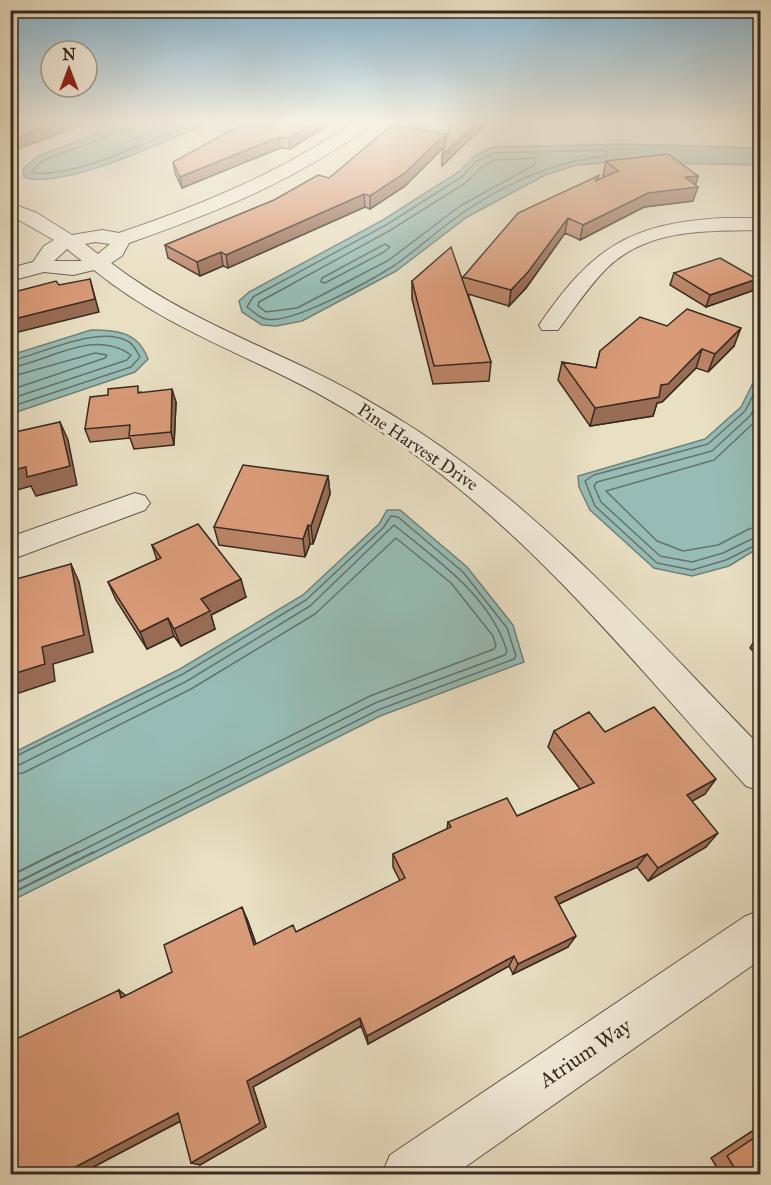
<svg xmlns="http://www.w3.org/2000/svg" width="771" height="1185" viewBox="0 0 771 1185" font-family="'IM FELL Great Primer',serif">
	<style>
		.water { fill: #97bcb5; stroke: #70827a; stroke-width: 1.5 }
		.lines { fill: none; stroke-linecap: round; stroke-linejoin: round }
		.shore-far1 { stroke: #66736b; stroke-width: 1.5 }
		.shore { stroke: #66736b; stroke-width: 2 }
		.minor-casing { stroke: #63574a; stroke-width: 2 }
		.minor { fill: #f1ead8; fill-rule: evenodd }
		.wall { fill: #bb8568; stroke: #362a21; stroke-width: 1.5 }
		.shaded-wall { fill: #996c55; stroke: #362a21; stroke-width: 1.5 }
		.building { fill: #da9b79; stroke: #362a21; stroke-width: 1.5 }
		.labels { text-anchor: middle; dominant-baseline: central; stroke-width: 6; stroke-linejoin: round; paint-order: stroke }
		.street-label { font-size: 18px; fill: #362a21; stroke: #f1ead8 }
		.near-street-label { font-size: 21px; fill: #362a21; stroke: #f1ead8 }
	</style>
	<rect width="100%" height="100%" fill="#e9dfc3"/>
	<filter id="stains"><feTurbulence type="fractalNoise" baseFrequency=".00333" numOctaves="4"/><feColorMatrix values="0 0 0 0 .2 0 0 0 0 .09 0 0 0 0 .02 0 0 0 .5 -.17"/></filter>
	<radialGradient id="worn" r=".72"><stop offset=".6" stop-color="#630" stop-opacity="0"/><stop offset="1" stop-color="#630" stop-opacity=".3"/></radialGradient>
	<path class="water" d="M 130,122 L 209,122 C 171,139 61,191 24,177 L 23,169 L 38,156 Z
		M 621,144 L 760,148 L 760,165 L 612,162 L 576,165 L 545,175 L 467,217 L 396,271 L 302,321 L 276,326 L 262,325 L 242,312 L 239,301 L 249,292 L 383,220 L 460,171 L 474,156 L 492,147 Z
		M 91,330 C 118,330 138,332 148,359 L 135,372 L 11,414 L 11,355 Z
		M 760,369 L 760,547 L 729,566 L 692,576 L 654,568 L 590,510 L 579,487 L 578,476 L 705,439 L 741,407 Z
		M 387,510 L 400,510 L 467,567 L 513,625 L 524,662 L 380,716 L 11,901 L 11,754 L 180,669 L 303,595 L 379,524 Z"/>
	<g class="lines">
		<path class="shore-far1" d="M 128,122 L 124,130 L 42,161 L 31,173 C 75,178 153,140 194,122
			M 136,122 L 131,135 L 133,139 L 176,122
			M 605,150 L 608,153 L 606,156 C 554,161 507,183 464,212 C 440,228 418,249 395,265 C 372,280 291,325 266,319 C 259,318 253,311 247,307 L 253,297 L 386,225 L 463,176 L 477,161 L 494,153 Z
			M 535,158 L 536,164 L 460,206 L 389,260 L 297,308 L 266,312 L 258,306 L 259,302 L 389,231 L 467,182 L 482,167 L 495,160 Z
			M 385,244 L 390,247 L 384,252 L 325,283 L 321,282 L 322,278 Z
			M 10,361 C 42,354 99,324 129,342 C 134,345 137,352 140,357 L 131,367 L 10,407
			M 10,368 C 49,361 94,328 131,355 L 127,360 L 10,399
			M 10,377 L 95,353 L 107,355 L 105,358 L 10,390
			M 760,382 L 745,411 L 708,444 L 594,475 L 585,481 L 595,506 L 657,563 L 692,570 L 726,560 L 760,543
			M 760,398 L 750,416 L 712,451 L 597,482 L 594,486 L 601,502 L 660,556 L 692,562 L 723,553 L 760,535
			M 760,417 L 714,460 L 606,491 L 657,541 L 683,551 L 718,545 L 749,529 L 760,526
			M 10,759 L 183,674 L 306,600 L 383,528 L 391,516 L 398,517 L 463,572 L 507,628 L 516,656 L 514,659 L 378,710 L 91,854
			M 10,766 L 19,765 L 187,681 L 310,606 L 394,525 C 437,560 490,596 507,651 L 505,655 L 375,703 L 75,854
			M 10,775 L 23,773 L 191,689 L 315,614 L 396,538 L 451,583 L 493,636 L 496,646 L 494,649 L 370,696 L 55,854"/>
		<path class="shore" d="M 10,876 L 58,852
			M 10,886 L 78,852
			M 10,894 L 94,852"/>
		<defs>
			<path id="minor" d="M 354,122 L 372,122 C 362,134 344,144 331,152 C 268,192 199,218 129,243 L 122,256 L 111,263 C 171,309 238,336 306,368 C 346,387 384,409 421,433 C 550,518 653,636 760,746 L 760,791 L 746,786 C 637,667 535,537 401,445 C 365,420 327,397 288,378 C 220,345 153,318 94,270 L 73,275 L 44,272 L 10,281 L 10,268 L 33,262 L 44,246 L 54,240 L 10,215 L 10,203 L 37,213 L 72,235 L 102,230 L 119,233 C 202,205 281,172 354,122 ZM 95,242 L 110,244 L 98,254 L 85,244 ZM 67,249 L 82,261 L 54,261 Z
				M 721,218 L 760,218 L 760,230 C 708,231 648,228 607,268 C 588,287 574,309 558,330 L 542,330 L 539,325 C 591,249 628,224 721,218 Z
				M 135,493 L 145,496 L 150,503 L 145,510 L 10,560 L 10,537 Z
				M 760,910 L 760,960 L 455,1174 L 382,1174 L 390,1155 L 744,917 Z"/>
		</defs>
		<use href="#minor" class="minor-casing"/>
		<use href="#minor" class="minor"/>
	</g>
	<path class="wall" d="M 332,122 L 290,149 L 280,148 L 182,188 L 175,173 L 173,162 Z
		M 445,134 L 445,146 L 405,186 L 370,209 L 365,207 L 228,268 L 223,266 L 200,276 L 168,258 L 165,245 L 329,178 Z
		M 606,161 L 698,176 L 695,185 L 693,201 L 644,207 L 580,240 L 565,233 L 526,288 L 509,306 L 468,294 L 491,362 L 489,381 L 433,384 L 412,299 L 412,281 L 462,280 L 463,277 L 599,180 L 605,177 L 603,175 Z
		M 674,273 L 757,279 L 752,291 L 706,307 L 670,285 Z
		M 667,326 L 734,346 L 708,372 L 696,368 L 662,402 L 657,403 L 653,416 L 590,426 L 558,380 L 562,362 L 596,368 L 600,351 Z
		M 140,392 L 176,402 L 174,445 L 134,449 L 130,438 L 90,442 L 85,429 Z
		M 328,476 L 330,494 L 313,544 L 310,544 L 305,557 L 219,545 L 214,527 Z
		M 152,545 L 246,597 L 211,615 L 215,629 L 181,646 L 174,636 L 147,649 L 116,600 L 108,582 L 157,560 Z
		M 760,632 L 760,659 L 750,648 Z
		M 554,731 L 605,732 L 705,794 L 692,801 L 706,847 L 648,881 L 637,867 L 559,904 L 568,947 L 513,974 L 509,966 L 368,1044 L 361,1026 L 253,1087 L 266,1127 L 200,1165 L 181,1121 L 80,1174 L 10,1174 L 126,996 L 172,972 L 247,919 L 256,944 L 296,932 L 400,881 L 393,867 L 393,854 L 447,829 L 448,822 L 517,816 L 580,789 L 548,747 Z
		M 760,1126 L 760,1174 L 710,1174 L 718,1169 L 711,1158 Z"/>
	<path class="shaded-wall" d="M 59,122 L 90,122 L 10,152 L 10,140 Z
		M 315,122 L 332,122 L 290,149 L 289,139 Z
		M 478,122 L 488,122 L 442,166 L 442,155 Z
		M 445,134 L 445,146 L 405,186 L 370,209 L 370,196 Z
		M 279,137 L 280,148 L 182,188 L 180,177 Z
		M 698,176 L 695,187 L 698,187 L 693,201 L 644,207 L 580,240 L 583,225 L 648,193 L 685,177 Z
		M 364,194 L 365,207 L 228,268 L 226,255 Z
		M 568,218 L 565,233 L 526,288 L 509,306 L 511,290 Z
		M 221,252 L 223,266 L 200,276 L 197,262 Z
		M 90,279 L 99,312 L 10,334 L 10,320 Z
		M 757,279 L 752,291 L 706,307 L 710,295 Z
		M 741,328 L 734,346 L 708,372 L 715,354 Z
		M 702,349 L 696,368 L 662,402 L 657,403 L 653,416 L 590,426 L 595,408 L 661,385 Z
		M 172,389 L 176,402 L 174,445 L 171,432 Z
		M 60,422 L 68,440 L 77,485 L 36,496 L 31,486 L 10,492 L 10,471 Z
		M 328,476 L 330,494 L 313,544 L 311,526 Z
		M 308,525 L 310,544 L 305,557 L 303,539 Z
		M 71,564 L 79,582 L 93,652 L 53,664 L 55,681 L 10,696 L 10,675 L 42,647 Z
		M 241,579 L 246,597 L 211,615 L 215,629 L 181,646 L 174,629 L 201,599 Z
		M 168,618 L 174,636 L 147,649 L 140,632 Z
		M 716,779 L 705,794 L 676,810 L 687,795 Z
		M 718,833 L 706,847 L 648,881 L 658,868 Z
		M 647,854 L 637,867 L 548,909 L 555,897 Z
		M 242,907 L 247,919 L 260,955 L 254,945 Z
		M 576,936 L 568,947 L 513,974 L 518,964 Z
		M 514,956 L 509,966 L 368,1044 L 367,1036 Z
		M 119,990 L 130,999 L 121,998 Z
		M 360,1018 L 361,1026 L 253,1087 L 266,1127 L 200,1165 L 191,1163 L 247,1081 Z
		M 178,1113 L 188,1117 L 80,1174 L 62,1174 Z"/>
	<path class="building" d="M 10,122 L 59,122 L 10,140 Z
		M 246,122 L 315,122 L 289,139 L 279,137 L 180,177 L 173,162 Z
		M 451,122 L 478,122 L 442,155 Z
		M 393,124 L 445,134 L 405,173 L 370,196 L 364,194 L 226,255 L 221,252 L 197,262 L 165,245 L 274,200 L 318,175 L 329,178 Z
		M 668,154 L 698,176 L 685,177 L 698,187 L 648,193 L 583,225 L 568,218 L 528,272 L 511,290 L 463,277 L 518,213 L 600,175 L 595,181 L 618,171 L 606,161 Z
		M 451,247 L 491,362 L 434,366 L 412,281 Z
		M 720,258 L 757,279 L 710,295 L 674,273 Z
		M 90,279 L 95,299 L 10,320 L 10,293 L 56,281 L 59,285 Z
		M 687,309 L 741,328 L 715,354 L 702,349 L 668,384 L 661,385 L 659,397 L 595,408 L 562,362 L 596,368 L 600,351 L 640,317 L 667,326 Z
		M 138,386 L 138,393 L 172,389 L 171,432 L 129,436 L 130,425 L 85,429 L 90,397 L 108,395 L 108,389 Z
		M 60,422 L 70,466 L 27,477 L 26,467 L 10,471 L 10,424 L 13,423 L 15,432 Z
		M 243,465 L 328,476 L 311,526 L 308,525 L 303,539 L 214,527 Z
		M 198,524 L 241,579 L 201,599 L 210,611 L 174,629 L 168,618 L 140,632 L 108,582 L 161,558 L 152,545 Z
		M 71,564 L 84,635 L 42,647 L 45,664 L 10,675 L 10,599 L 18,597 L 16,579 Z
		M 654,707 L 716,779 L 687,795 L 718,833 L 658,868 L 647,854 L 555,897 L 576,936 L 518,964 L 514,956 L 367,1036 L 360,1018 L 247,1081 L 260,1123 L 191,1163 L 178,1113 L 62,1174 L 10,1174 L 10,1042 L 119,990 L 121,998 L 172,972 L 164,945 L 242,907 L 254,945 L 293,925 L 296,932 L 405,878 L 393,854 L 451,827 L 448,822 L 507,798 L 517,816 L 594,783 L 554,731 L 589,712 L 605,732 Z
		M 760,1134 L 760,1174 L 723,1174 L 734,1167 L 727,1156 Z"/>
	<linearGradient id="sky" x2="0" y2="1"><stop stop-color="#87b7d4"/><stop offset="0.42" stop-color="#f5f1e4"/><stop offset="1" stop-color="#f5f1e4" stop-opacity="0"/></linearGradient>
	<rect width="771" height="288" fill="url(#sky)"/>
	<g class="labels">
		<g class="street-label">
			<text transform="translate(418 447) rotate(34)">Pine Harvest Drive</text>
		</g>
		<g class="near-street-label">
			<text transform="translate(585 1053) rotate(-34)">Atrium Way</text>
		</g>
	</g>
	<rect width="771" height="1185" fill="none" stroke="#e9dfc3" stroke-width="36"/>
	<rect x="12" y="12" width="747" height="1161" fill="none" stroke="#362a21" stroke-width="3"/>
	<rect x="18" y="18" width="735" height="1149" fill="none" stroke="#362a21" stroke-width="1.5"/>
	<g transform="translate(69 69)"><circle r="28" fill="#f1ead8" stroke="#a69d8f" stroke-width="1.5"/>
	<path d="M0-4.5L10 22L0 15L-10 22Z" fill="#8f2418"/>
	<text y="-9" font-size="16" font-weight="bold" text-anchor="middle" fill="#362a21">N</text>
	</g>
	<rect width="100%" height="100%" filter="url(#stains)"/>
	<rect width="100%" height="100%" fill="url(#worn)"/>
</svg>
